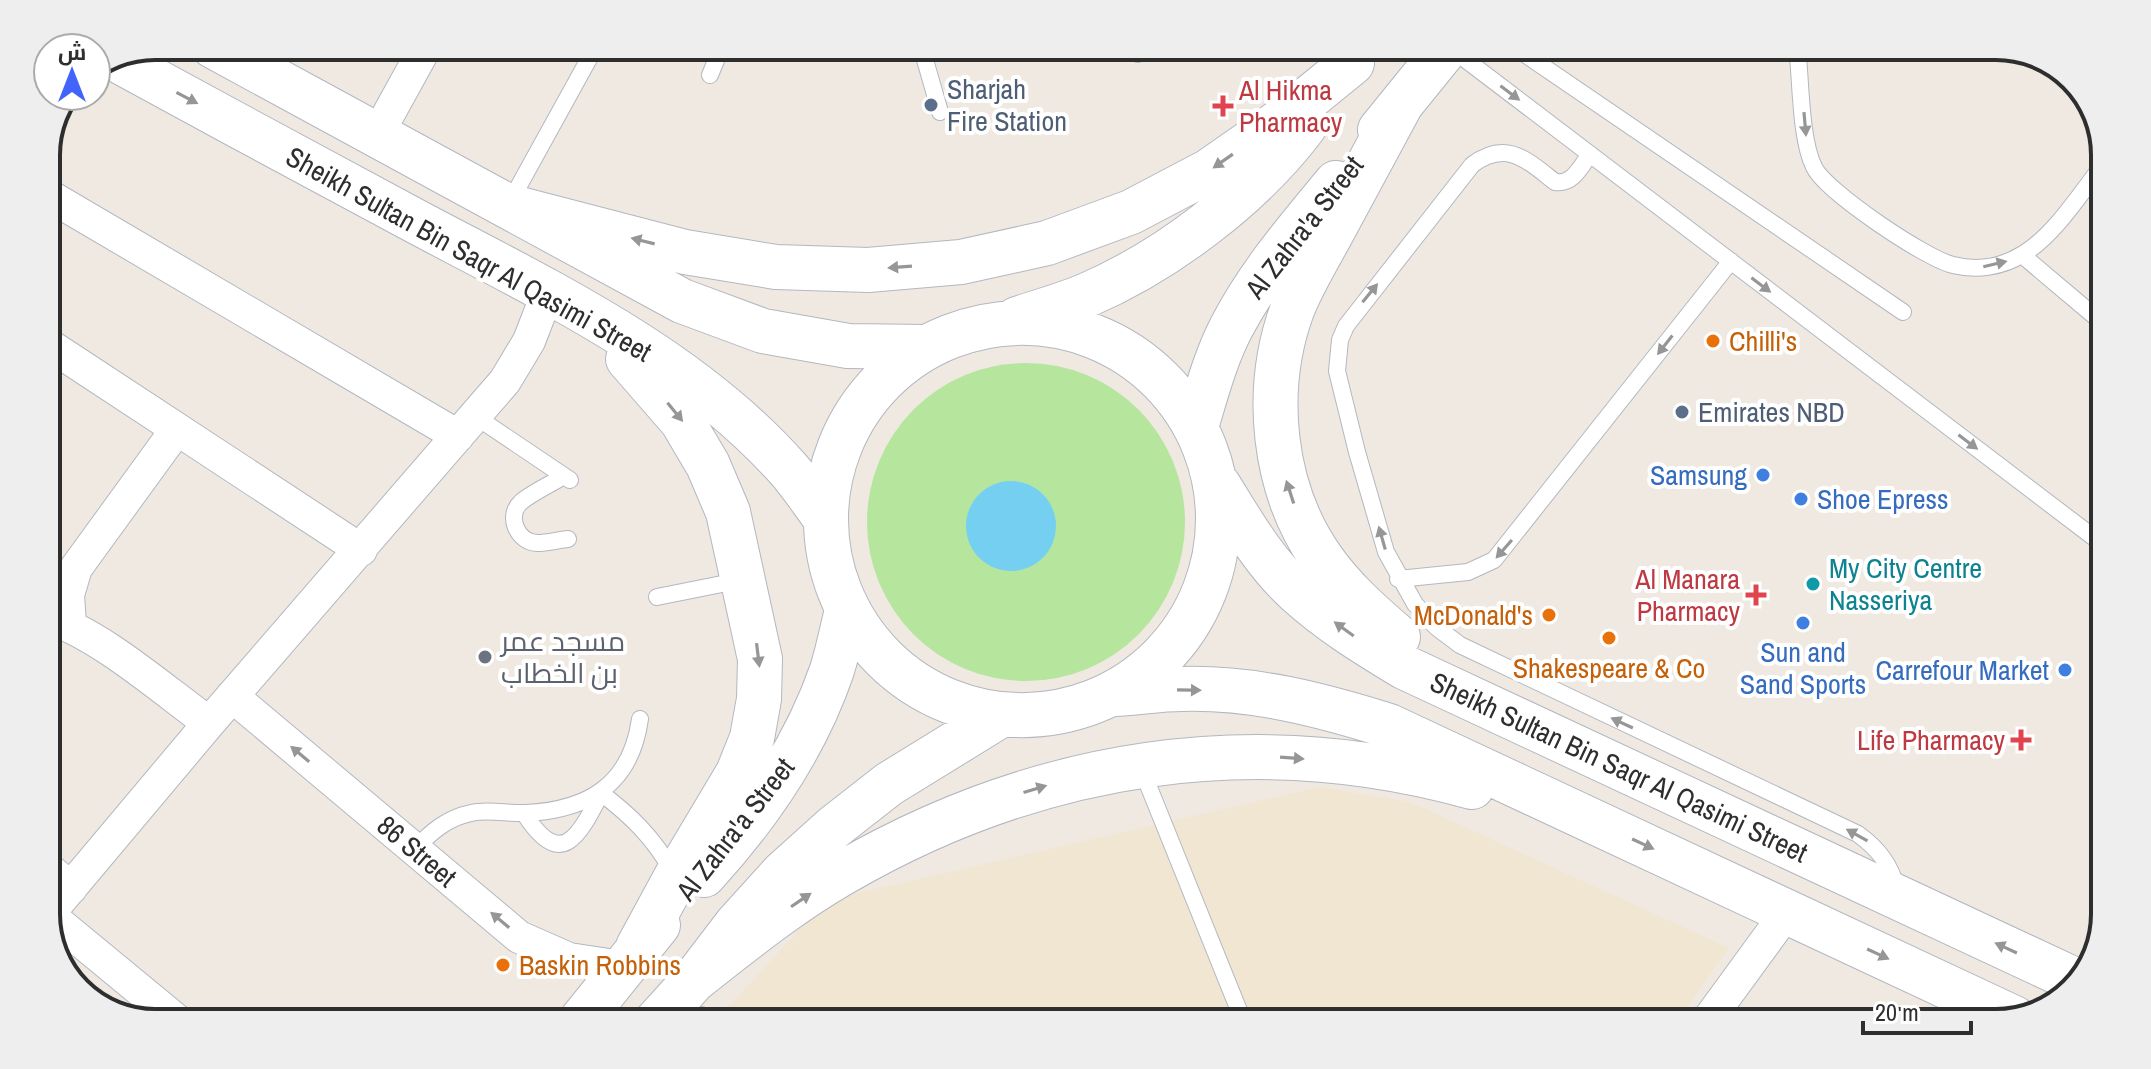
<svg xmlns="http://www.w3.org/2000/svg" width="2151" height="1069" viewBox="0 0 2151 1069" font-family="'Archivo Narrow',Cairo,sans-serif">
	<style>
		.education { fill: #f0e6d1 }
		.green { fill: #b6e59e }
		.water { fill: #75cff0 }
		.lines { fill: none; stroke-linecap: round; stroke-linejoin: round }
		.service-casing { stroke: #b4b7c1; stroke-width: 18 }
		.minor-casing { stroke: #b4b7c1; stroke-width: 34 }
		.secondary-casing { stroke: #b4b7c1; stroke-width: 46 }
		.service { stroke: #fff; stroke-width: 16 }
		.minor { stroke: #fff; stroke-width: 32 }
		.secondary { stroke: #fff; stroke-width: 44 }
		.oneway { fill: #969696 }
		.service-dot { fill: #5c6f8a; stroke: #fff; stroke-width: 3 }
		.health-dot { fill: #e0444e; stroke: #fff; stroke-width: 3 }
		.food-dot { fill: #e8710a; stroke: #fff; stroke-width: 3 }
		.shop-dot { fill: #3f7fe0; stroke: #fff; stroke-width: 3 }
		.culture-dot { fill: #0f9aa8; stroke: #fff; stroke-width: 3 }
		.worship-dot { fill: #6b7280; stroke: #fff; stroke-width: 3 }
		.labels { text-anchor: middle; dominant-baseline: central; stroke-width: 8; stroke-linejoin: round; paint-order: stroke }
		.service-label { font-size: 28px; fill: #4e5e75; stroke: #fff; text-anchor: start }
		.health-label { font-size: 28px; fill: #be3a42; stroke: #fff; text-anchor: end }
		.street-label { font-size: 28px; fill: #2e2e2e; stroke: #fff }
		.food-label { font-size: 28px; fill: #c56008; stroke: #fff; text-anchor: start }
		.shop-label { font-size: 28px; fill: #366cbe; stroke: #fff; text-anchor: end }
		.culture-label { font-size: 28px; fill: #0d838f; stroke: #fff; text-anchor: start }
		.worship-label { font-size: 28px; fill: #5b616d; stroke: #fff; text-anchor: start }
		.rim { fill: none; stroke: #2e2e2e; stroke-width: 4 }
	</style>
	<rect width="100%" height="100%" fill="#efe9e1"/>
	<path class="education" d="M 1320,787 L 1410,802 L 1729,948 L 1675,1023 L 729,1023 L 720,1016 L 827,900 Z"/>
	<path class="green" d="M867 522a159 159 0 1 1 318 0a159 159 0 1 1-318 0Z"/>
	<path class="water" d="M966 526a45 45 0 1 1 90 0a45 45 0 1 1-90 0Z"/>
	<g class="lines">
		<defs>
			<path id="service" d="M 921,46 L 940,112
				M 1513,46 L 1903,312
				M 1797,46 C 1801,79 1800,139 1814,167 C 1825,191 1926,259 1953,265 C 1977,271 2002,267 2023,254 C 2055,235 2082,191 2105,162
				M 1449,47 L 2105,546
				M 1138,54 L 1145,46
				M 710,75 L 722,46
				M 1590,154 C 1581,166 1573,185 1555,182 C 1527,160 1506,139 1472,165 L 1346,326 L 1340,340 L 1337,371 L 1357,452 L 1386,552 L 1415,604 L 1436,627 L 1460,645 L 1858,834 C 1877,848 1891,864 1896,888
				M 510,202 L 596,46
				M 2022,255 L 2105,325
				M 475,416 L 570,480
				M 564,476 C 551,484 533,492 521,502 C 506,516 517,542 537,543 C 547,543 558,540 568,539
				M 1398,579 L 1468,572 L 1494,560 L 1731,261
				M 657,597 L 742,580
				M 1142,770 L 1244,1023
				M 524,813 C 561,872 579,836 601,793 C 630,815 654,838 672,871
				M 415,849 C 431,832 447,818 471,813 C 488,809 508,814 526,813 C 589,810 631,784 640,719"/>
			<path id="minor" d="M 377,135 L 426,46
				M 46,194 L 458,436
				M 46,343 L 361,550
				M 46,617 C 100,634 162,689 209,723
				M 70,625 L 68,595 L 76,568 L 177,429
				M 232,696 L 519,937 L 569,959 L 622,967
				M 46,867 L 71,888
				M 49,915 L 180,1023
				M 46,917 L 209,723 L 505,381 L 529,341 L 548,292
				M 660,1017 L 700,1023
				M 1706,1023 L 1787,912"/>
			<path id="secondary" d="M 213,46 L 682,301 L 763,331 L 848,346 L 927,347
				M 119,61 C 218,115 318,169 417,222 C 547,291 690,358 789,470 C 802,485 813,502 825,518
				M 1380,130 L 1448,46
				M 508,206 L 685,252 L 776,267 L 868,270 L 961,262 L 1047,243 L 1131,212 L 1209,171 L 1282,120 L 1352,63
				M 1017,319 C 1040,311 1064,305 1087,295 C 1166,261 1252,196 1304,127
				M826 519a196 196 0 1 1 392 0a196 196 0 1 1-392 0Z
				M 628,359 L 682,421 L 708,465 L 728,512 L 760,659 L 759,699 L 752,738 L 738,773 L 676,877 L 638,947
				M 1196,427 C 1206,394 1215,359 1231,328 C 1259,274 1298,229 1336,183
				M 1219,486 C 1242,523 1264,562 1297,592 C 1330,622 1366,644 1404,667 L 2077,981
				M 1398,637 C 1370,613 1343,589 1322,559 C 1272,488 1263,390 1292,310 C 1302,284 1318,258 1331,234 C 1354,191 1377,149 1400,106
				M 1114,694 C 1137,693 1160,689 1182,689 C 1254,687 1322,705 1389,726 L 2014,1018
				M 704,875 C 758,816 806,746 832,670 C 838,651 842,630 847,610
				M 694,980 C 741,943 789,904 841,874 C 1037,760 1253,726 1472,787
				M 579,1023 L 658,925
				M 655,1023 L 694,980 L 736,925 L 783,873 L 834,827 L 889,784 L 1001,715"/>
		</defs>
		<use href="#service" class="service-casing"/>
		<use href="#minor" class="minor-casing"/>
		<use href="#secondary" class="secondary-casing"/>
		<use href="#service" class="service"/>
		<use href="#minor" class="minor"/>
		<use href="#secondary" class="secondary"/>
	</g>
	<defs><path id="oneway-solid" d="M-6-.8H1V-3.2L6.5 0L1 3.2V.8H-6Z" transform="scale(2)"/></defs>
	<g class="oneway">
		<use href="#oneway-solid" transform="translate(1510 93) rotate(37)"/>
		<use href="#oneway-solid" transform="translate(187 98) rotate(28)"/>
		<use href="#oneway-solid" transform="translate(1805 124) rotate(85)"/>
		<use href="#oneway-solid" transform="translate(1223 161) rotate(145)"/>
		<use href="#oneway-solid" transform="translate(643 241) rotate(-166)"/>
		<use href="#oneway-solid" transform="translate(1995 264) rotate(-13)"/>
		<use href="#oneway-solid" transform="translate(900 267) rotate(176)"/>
		<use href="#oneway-solid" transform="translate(1761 285) rotate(37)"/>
		<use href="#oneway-solid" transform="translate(1370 293) rotate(-51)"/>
		<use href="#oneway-solid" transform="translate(1665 345) rotate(128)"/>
		<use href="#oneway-solid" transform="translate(675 412) rotate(51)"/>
		<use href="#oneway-solid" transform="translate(1968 442) rotate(37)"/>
		<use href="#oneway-solid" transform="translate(1290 492) rotate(-108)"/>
		<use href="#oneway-solid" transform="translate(1382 538) rotate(-106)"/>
		<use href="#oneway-solid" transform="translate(1504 549) rotate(131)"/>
		<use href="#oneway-solid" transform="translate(1344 629) rotate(-144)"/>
		<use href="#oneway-solid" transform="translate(758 655) rotate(83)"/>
		<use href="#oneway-solid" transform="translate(1189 690) rotate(1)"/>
		<use href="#oneway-solid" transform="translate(1622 723) rotate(-155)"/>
		<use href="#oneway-solid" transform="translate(300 754) rotate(-140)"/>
		<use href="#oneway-solid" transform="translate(1292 758) rotate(4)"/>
		<use href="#oneway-solid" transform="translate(1035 789) rotate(-17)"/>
		<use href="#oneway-solid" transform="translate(1857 835) rotate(-151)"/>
		<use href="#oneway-solid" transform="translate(1643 844) rotate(25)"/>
		<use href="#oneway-solid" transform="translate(801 900) rotate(-34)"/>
		<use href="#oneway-solid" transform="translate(500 920) rotate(-140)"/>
		<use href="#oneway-solid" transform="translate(2006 948) rotate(-155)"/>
		<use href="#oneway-solid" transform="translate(1878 954) rotate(25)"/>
	</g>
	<g class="service-dot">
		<circle cx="931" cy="105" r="8"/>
		<circle cx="1682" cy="412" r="8"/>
	</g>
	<g class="health-dot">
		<path d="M1219 94h8v8h8v8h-8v8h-8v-8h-8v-8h8z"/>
		<path d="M1752 583h8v8h8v8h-8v8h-8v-8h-8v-8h8z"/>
		<path d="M2017 728h8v8h8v8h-8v8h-8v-8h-8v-8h8z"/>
	</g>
	<g class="food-dot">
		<circle cx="1713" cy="341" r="8"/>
		<circle cx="1549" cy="615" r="8"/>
		<circle cx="1609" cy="638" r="8"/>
		<circle cx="503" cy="965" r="8"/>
	</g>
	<g class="shop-dot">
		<circle cx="1763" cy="475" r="8"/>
		<circle cx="1801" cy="499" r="8"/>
		<circle cx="1803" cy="623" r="8"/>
		<circle cx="2065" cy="670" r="8"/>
	</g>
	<circle class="culture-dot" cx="1813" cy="584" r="8"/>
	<circle class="worship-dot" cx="485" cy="657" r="8"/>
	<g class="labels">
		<g class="service-label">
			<text x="947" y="89">Sharjah<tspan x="947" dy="32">Fire Station</tspan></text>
			<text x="1698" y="412">Emirates NBD</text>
		</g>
		<g class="health-label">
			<text x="1239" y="90" text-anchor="start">Al Hikma<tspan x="1239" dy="32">Pharmacy</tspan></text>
			<text x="1740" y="579">Al Manara<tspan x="1740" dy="32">Pharmacy</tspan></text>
			<text x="2005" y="740">Life Pharmacy</text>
		</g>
		<g class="street-label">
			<text transform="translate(1304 227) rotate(-52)">Al Zahra'a Street</text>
			<text transform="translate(469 254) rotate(29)">Sheikh Sultan Bin Saqr Al Qasimi Street</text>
			<text transform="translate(1619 767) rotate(25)">Sheikh Sultan Bin Saqr Al Qasimi Street</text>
			<text transform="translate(735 829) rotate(-52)">Al Zahra'a Street</text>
			<text transform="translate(417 851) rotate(40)">86 Street</text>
		</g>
		<g class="food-label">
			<text x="1729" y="341">Chilli's</text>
			<text x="1533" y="615" text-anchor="end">McDonald's</text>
			<text x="1609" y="668" text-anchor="middle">Shakespeare &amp; Co</text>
			<text x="519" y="965">Baskin Robbins</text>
		</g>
		<g class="shop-label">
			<text x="1747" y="475">Samsung</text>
			<text x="1817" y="499" text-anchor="start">Shoe Epress</text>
			<text x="1803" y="652" text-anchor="middle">Sun and<tspan x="1803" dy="32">Sand Sports</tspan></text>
			<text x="2049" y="670">Carrefour Market</text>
		</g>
		<g class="culture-label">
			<text x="1829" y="568">My City Centre<tspan x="1829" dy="32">Nasseriya</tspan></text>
		</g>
		<g class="worship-label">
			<text x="501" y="641">مسجد عمر<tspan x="501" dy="32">بن الخطاب</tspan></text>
		</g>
	</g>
	<path d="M0 0H2151V1069H0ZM155 60H1996A95 95 0 0 1 2091 155V914A95 95 0 0 1 1996 1009H155A95 95 0 0 1 60 914V155A95 95 0 0 1 155 60Z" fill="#eee" fill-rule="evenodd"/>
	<path class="rim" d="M155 60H1996A95 95 0 0 1 2091 155V914A95 95 0 0 1 1996 1009H155A95 95 0 0 1 60 914V155A95 95 0 0 1 155 60Z"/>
	<g transform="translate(72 72)"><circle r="38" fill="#ffffff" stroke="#ababab" stroke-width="2"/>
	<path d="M0-6L14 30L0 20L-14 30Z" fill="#4264fb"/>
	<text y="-12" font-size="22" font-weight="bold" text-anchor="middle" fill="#2e2e2e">ش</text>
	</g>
	<path d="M1863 1021v12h108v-12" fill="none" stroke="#2e2e2e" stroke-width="4"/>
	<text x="1875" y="1021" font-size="24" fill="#2e2e2e" stroke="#ffffff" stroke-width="6" paint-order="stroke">20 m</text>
</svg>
